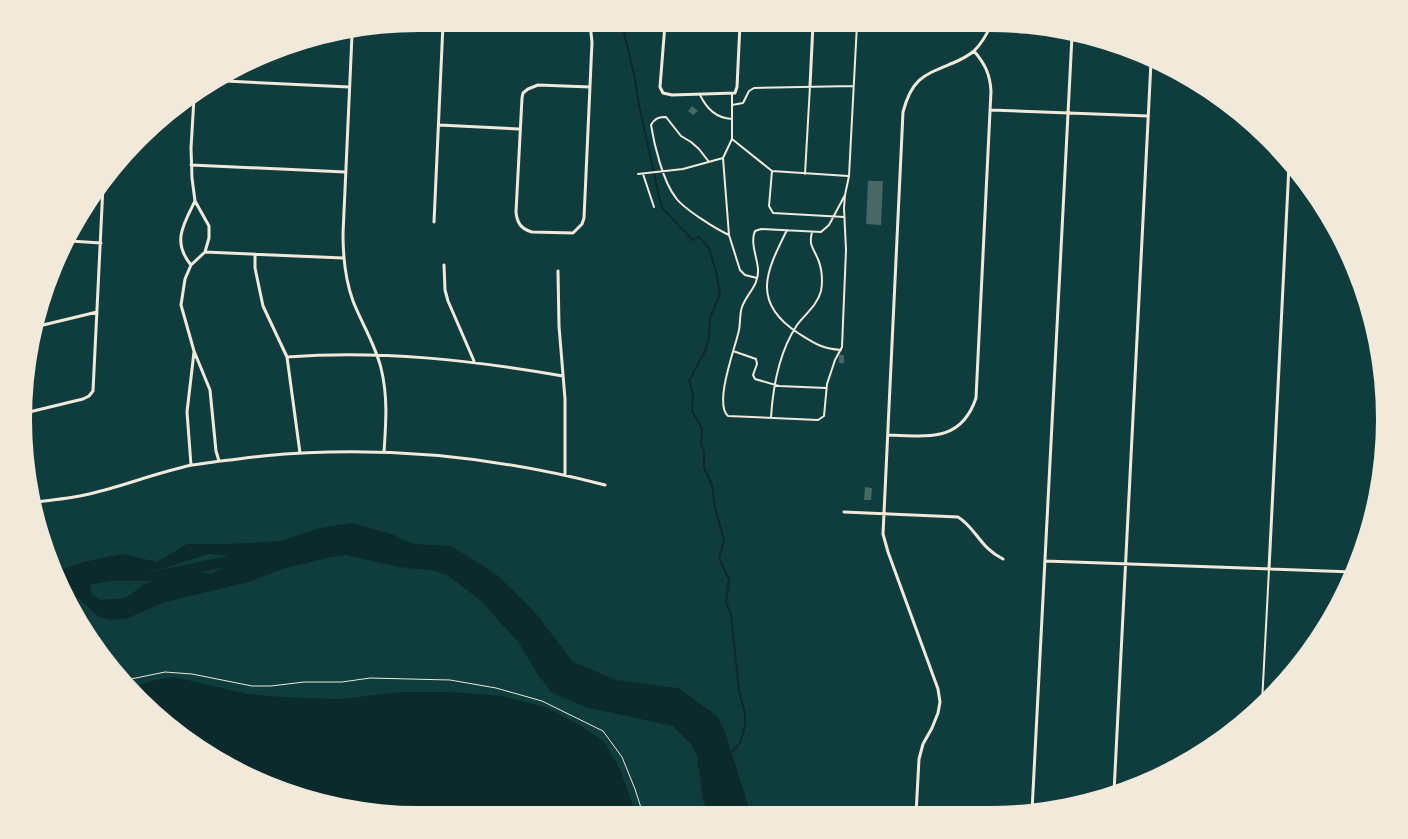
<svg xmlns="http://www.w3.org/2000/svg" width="1408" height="839" viewBox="0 0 1408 839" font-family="'Nunito Sans',sans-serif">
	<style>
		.water { fill: #0a2a2b; fill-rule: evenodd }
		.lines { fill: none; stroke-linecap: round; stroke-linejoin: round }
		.stream { stroke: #0a2a2b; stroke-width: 2 }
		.river { stroke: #0a2a2b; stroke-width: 10 }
		.building { fill: #486865 }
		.path { stroke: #f1e9da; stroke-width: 1 }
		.service { stroke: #f1e9da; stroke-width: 2 }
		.minor { stroke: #f1e9da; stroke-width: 3 }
	</style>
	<rect width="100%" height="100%" fill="#0f3d3e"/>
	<path class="water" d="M 352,523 L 391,534 L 414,544 L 451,546 L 496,574 L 534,611 L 573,662 L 616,680 L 678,688 L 717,716 L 724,729 L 751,814 L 708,814 L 703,799 L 697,755 L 691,744 L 673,726 L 585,707 L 551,692 L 537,673 L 519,643 L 481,601 L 449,576 L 436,571 L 399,567 L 346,555 L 332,557 L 282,569 L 249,582 L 165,602 L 128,618 L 113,620 L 99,617 L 81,600 L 70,595 L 58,571 L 84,562 L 122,554 L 157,562 L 187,544 L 228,544 L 281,541 L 316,529 ZM 208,554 L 231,556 L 222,568 L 211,574 L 191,570 L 164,576 L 145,584 L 125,598 L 101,600 L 92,594 L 89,584 L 97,574 L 158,570 Z
		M 174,677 L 248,694 L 281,697 L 342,699 L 401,692 L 449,692 L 502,696 L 548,708 L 583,727 L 604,742 L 620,769 L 636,814 L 393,814 L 292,794 L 199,748 L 134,687 L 155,680 Z"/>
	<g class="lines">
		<path class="stream" d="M 622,24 L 635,79 L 639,105 L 660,201 L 663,209 L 693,240 L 699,237 L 709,248 L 716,271 L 720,294 L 710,318 L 709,338 L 705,351 L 689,381 L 693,393 L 692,411 L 702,428 L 701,443 L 704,452 L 704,468 L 712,485 L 715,508 L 724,540 L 719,558 L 729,580 L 726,603 L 731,614 L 739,691 L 745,713 L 745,724 L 743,734 L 739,744 L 733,751 L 729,753"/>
		<path class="river" d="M 65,584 L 110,576 L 156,576 L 239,559"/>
	</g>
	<path class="building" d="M 692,106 L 698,111 L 693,115 L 688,111 Z
		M 868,181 L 883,181 L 881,225 L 866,224 Z
		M 839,355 L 844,355 L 844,363 L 839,363 Z
		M 865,487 L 872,488 L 871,500 L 864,500 Z"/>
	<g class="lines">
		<path class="path" d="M 126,680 L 165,672 L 192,674 L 252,686 L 271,686 L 304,682 L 342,682 L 370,678 L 450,680 L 496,688 L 542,701 L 603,731 L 622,757 L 635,789 L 643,814"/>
		<path class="service" d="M 700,95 C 707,109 716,118 732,119
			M 732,105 L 743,103 L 749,91 L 754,88 L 853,86
			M 732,139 L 772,171 L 848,176
			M 723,158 L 729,235
			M 709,162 L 699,149 L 691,142 L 681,136 L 666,117 C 659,117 655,118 651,125 C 654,144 663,182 676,198 C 684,209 716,229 729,235 L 740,270 L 745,275 L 757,278
			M 772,171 L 769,206 L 773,213 L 844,217
			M 638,174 L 683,169 L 723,158 L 732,139 L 732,94
			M 643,174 L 654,207
			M 805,174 L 810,86
			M 845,195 L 844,208 L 846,250 L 842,347 L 835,360 L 827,384 L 824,416 L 818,420 L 728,416 C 714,404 734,351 738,334 C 741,325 739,316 742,307 C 747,293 759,286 758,269 C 757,257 750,242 755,231 L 761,229 L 821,232 L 829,225 L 845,195 L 849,176 L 857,24
			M 787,230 C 766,272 751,302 798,333 C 814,343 822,349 841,350
			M 733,351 L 756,359 L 757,364 L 753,375 L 755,379 L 779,386 L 826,388
			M 771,417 C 773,386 779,352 797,325 C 805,314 817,306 821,291 C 823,281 822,267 817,257 C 812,246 809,245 812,232
			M 1262,703 L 1269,569"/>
		<path class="minor" d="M 665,24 L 660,87 L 663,93 L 672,95 L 735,93 L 737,87 L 740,24
			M 352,35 L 343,234 C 343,257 345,279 353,301 C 362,324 375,344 381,368 C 388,396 386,423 384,452
			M 225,81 L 349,87
			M 810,86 L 813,24
			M 590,87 L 538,85 L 528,89 L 523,93 L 522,98 L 516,212 C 517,223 521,229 532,232 L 573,233 L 582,224 L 584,218 L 592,42 L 590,24
			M 194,98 L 191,148 L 192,178 L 195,201 L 209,226 L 209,238 L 205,252 L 191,265 L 185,279 L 181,305 L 194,351 L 210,390 L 216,451 L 219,461
			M 991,110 L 1148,116
			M 439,125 L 519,129
			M 191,165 L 345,172
			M 434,222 L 443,24
			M 70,241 L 101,243
			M 205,252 L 343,258
			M 255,254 L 255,268 L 263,306 L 287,357 L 300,453
			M 191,265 C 172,242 183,225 195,201
			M 444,265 L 445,290 L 448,301 L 474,361
			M 558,271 L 559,326 L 565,399 L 565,475
			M 39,326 L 97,312
			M 287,357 C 381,350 471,360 563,376
			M 25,413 L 83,399 L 89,396 L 93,391 L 103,186
			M 888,435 C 927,436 961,443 976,398 L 991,91 C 990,74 985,64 974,51
			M 191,465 L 187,412 L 194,352
			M 37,502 C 57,499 78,498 97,492 C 129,484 159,472 192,465 C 216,461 239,459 263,456 C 379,445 493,456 605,485
			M 844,512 L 958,517 C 976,528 980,548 1003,559
			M 1045,561 L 1353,572
			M 1269,569 L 1289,165
			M 1114,792 L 1151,62
			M 1032,811 L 1072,36
			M 916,814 L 919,759 L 923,744 L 932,728 L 938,713 L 940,702 L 938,689 L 888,552 L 883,534 L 903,112 C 912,78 924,75 953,63 C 960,60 968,56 974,51 C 981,44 987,34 991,25"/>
	</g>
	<path d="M0 0H1408V839H0ZM419 32H989A387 387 0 0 1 1376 419V419A387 387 0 0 1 989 806H419A387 387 0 0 1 32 419V419A387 387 0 0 1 419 32Z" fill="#f1e9da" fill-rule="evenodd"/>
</svg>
